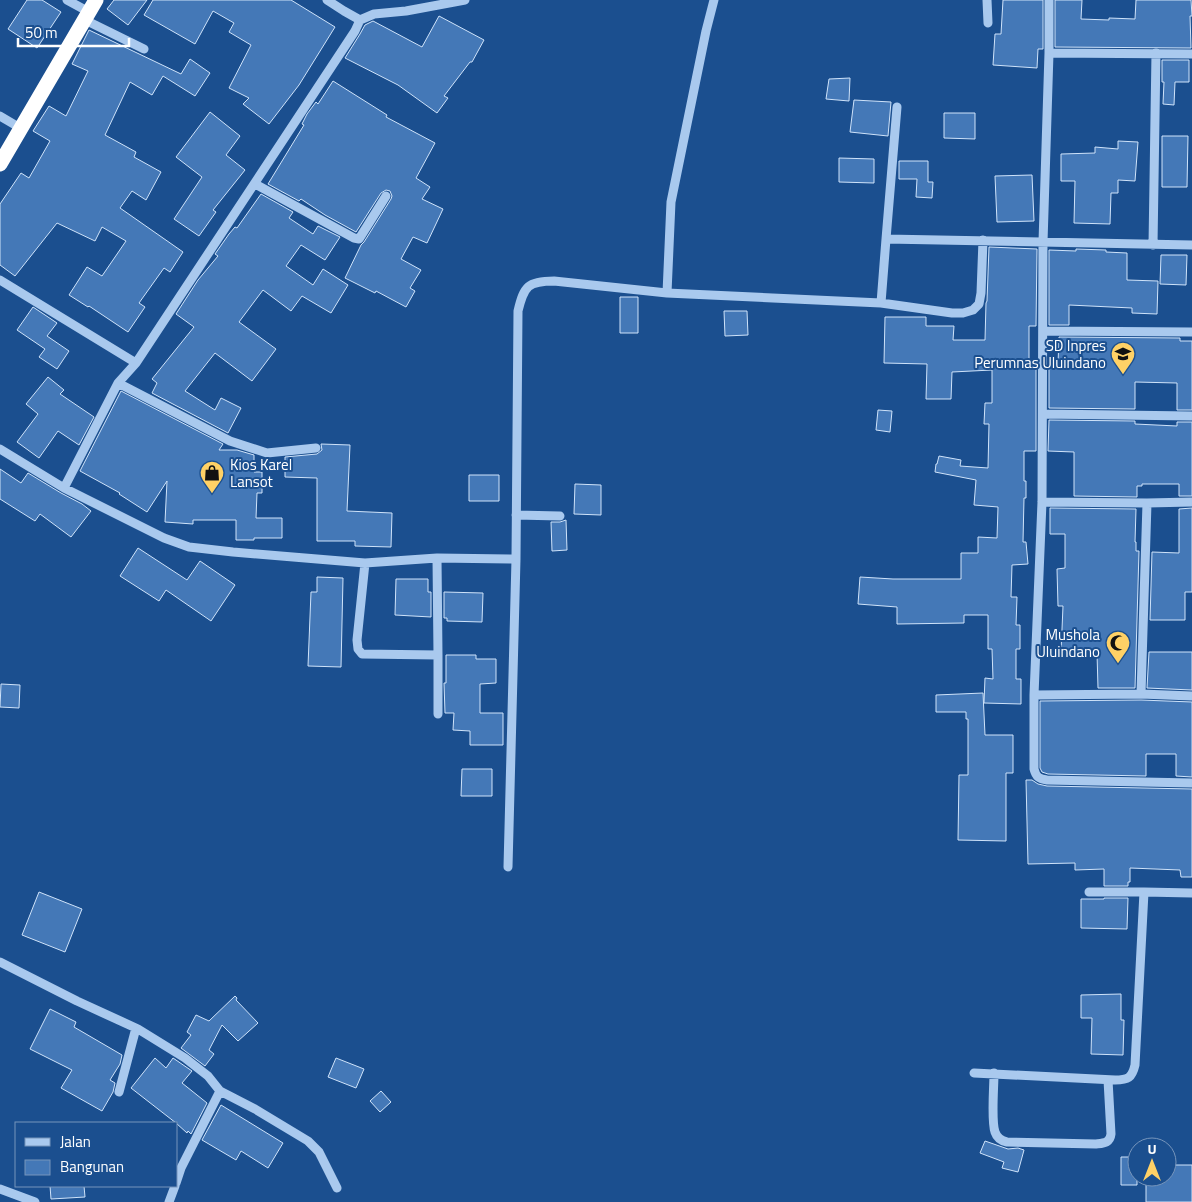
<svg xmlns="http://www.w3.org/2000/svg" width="1192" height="1202" viewBox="0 0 1192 1202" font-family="'Titillium Web',sans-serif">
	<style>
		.building { fill: #4478b7; stroke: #cfe3fa }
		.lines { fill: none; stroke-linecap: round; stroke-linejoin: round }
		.minor { stroke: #a9c9ee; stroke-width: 9 }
		.highway { stroke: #fff; stroke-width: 15 }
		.labels { text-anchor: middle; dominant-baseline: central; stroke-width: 4; stroke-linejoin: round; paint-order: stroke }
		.poi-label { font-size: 15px; fill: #fff; stroke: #1b4f8f; text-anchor: end }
	</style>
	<rect width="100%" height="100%" fill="#1b4f8f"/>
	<path class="building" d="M 27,0 L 42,0 L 61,12 L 37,48 L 8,29 Z
		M 114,0 L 147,0 L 128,25 L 107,9 Z
		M 153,0 L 291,0 L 335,27 L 299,85 L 269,124 L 243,104 L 249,98 L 229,88 L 251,45 L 229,32 L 234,23 L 213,11 L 195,44 L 144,15 Z
		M 1003,0 L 1043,0 L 1043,49 L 1038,49 L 1037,68 L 993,65 L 995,34 L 1001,34 Z
		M 1055,0 L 1082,0 L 1081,19 L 1109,20 L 1109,18 L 1135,19 L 1136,0 L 1191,0 L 1192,16 L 1190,16 L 1191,48 L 1055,47 Z
		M 439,16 L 484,40 L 472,62 L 470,62 L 444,96 L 448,98 L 437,113 L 398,85 L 345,58 L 360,34 L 365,25 L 373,21 L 422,47 Z
		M 89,30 L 181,74 L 190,59 L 210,73 L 195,96 L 163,76 L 152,95 L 130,82 L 105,135 L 136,152 L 134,157 L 161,172 L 146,200 L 132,191 L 120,208 L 183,252 L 170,272 L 164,268 L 139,303 L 145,307 L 128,332 L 89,306 L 88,307 L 69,295 L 87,267 L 102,276 L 126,241 L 102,227 L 95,241 L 57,223 L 15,276 L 0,265 L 0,204 L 21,173 L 29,178 L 50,141 L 33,131 L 49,106 L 66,116 L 88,71 L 72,64 Z
		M 1162,60 L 1189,60 L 1189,82 L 1175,82 L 1174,105 L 1163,104 L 1164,82 L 1162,82 Z
		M 850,78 L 849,101 L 826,99 L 829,79 Z
		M 333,81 L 387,115 L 386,117 L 435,143 L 416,178 L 430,187 L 422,199 L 443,209 L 427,243 L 413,237 L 401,259 L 421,270 L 410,288 L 415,291 L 406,307 L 376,291 L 375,293 L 345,278 L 361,245 L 364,242 L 391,199 L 392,196 L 390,191 L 386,190 L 381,193 L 356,232 L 325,215 L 301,199 L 299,201 L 268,184 L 304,125 L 302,124 L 307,114 L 316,102 L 318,104 Z
		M 854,100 L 891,102 L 888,136 L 850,132 Z
		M 210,112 L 240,136 L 226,155 L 245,170 L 213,210 L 216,212 L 199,236 L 174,219 L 202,177 L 176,157 Z
		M 944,113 L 975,113 L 975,139 L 944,138 Z
		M 1162,136 L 1188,136 L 1187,187 L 1162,187 Z
		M 1118,141 L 1138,142 L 1135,181 L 1118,180 L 1118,193 L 1111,193 L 1110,224 L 1074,223 L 1075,181 L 1061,181 L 1061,154 L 1095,153 L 1095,147 L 1118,149 Z
		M 839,158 L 874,159 L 874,183 L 839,182 Z
		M 899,161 L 928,161 L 928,182 L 933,182 L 932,198 L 916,197 L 917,179 L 899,179 Z
		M 1032,175 L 1034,221 L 997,222 L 995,176 Z
		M 261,194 L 293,212 L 289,218 L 313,234 L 318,226 L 340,237 L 325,260 L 301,245 L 286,266 L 313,285 L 323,269 L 348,285 L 331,313 L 302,296 L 291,311 L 263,290 L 239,322 L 276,349 L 252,381 L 215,353 L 185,391 L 215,410 L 221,398 L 241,408 L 228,433 L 152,393 L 157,383 L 152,379 L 194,327 L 176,314 L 198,280 L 218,256 L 215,254 L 229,234 L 235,227 L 237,228 Z
		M 989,247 L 1037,249 L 1036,326 L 1029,326 L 1029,364 L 1036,364 L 1036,451 L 1024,451 L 1024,481 L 1026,481 L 1026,498 L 1024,498 L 1023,542 L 1026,542 L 1028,564 L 1012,565 L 1011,597 L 1017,597 L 1016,625 L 1020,625 L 1020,649 L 1016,649 L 1016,679 L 1021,679 L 1021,704 L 984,703 L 985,678 L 993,679 L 992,649 L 988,649 L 988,615 L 964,615 L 964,623 L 897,624 L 897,607 L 858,604 L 860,577 L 893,579 L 961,579 L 961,553 L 978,553 L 978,537 L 997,538 L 998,507 L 974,505 L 976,480 L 935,472 L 936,464 L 937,464 L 939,456 L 961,460 L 960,466 L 988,468 L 989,424 L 984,424 L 985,403 L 992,403 L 992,370 L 952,372 L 951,399 L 926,399 L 927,364 L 884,363 L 885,317 L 926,317 L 926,326 L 954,326 L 953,340 L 985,340 L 986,303 L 987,301 Z
		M 1076,249 L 1106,250 L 1106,252 L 1127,253 L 1127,280 L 1158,281 L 1157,314 L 1132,313 L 1132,308 L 1069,305 L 1069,325 L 1049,325 L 1049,250 L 1076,251 Z
		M 1161,255 L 1187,255 L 1186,285 L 1160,284 Z
		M 620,297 L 638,297 L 638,333 L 620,333 Z
		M 33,307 L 57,323 L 47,336 L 69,351 L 57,369 L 39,357 L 45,349 L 17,330 Z
		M 724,311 L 747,311 L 748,335 L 725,336 Z
		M 1059,337 L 1180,338 L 1180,341 L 1192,341 L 1192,410 L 1177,410 L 1177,383 L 1135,382 L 1135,409 L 1049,408 L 1049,364 L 1058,364 Z
		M 48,377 L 64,390 L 60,394 L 94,417 L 79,445 L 58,431 L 39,458 L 17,442 L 38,414 L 26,404 Z
		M 121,391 L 223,444 L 219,450 L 237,450 L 254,455 L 254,472 L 262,472 L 262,493 L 257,493 L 256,518 L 282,518 L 282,538 L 254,538 L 254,540 L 236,540 L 236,520 L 193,520 L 193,524 L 165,522 L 167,481 L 147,512 L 119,494 L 120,493 L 80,471 Z
		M 878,410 L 892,411 L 890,432 L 876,430 Z
		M 1049,420 L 1135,421 L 1135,424 L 1177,426 L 1177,422 L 1192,422 L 1192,496 L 1179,496 L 1179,484 L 1142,484 L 1142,486 L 1137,486 L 1137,497 L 1074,496 L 1074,452 L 1048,451 Z
		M 321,444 L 350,445 L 347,511 L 392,513 L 391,547 L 355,546 L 355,541 L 317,541 L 317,478 L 285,477 L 285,457 L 317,454 L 322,450 Z
		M 0,469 L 21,483 L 28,473 L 61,493 L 82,504 L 91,511 L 71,537 L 40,514 L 35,521 L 0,499 Z
		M 469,475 L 499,475 L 499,501 L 469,501 Z
		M 575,484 L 601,485 L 601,515 L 574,514 Z
		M 1050,508 L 1136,509 L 1135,542 L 1136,542 L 1136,551 L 1139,551 L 1135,688 L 1098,688 L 1097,653 L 1061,652 L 1063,606 L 1058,606 L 1057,569 L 1065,568 L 1065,534 L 1050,534 Z
		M 1192,508 L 1192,592 L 1185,592 L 1185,620 L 1150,620 L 1152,552 L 1179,553 L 1179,509 Z
		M 566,520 L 567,550 L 552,551 L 551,522 L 560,522 Z
		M 138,548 L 187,580 L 200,561 L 235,585 L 211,621 L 166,590 L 159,601 L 120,576 Z
		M 317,577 L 343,578 L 341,667 L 308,666 L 311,592 L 317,592 Z
		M 396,579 L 428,579 L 428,592 L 431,592 L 431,617 L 395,615 Z
		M 444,592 L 483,593 L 482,622 L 447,621 L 447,618 L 444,618 Z
		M 1149,652 L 1192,652 L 1192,690 L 1147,688 Z
		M 446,655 L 476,655 L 476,659 L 496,659 L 496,683 L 480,684 L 480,713 L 503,713 L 503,745 L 470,745 L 470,731 L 453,730 L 454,713 L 445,713 L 444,683 L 446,683 Z
		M 1,684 L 20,685 L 19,708 L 0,707 Z
		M 983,693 L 985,735 L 1013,735 L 1013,773 L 1006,773 L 1006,841 L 958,840 L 959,775 L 968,775 L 968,719 L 966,719 L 966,712 L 936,712 L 936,695 Z
		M 1141,700 L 1192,702 L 1192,777 L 1176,776 L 1176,754 L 1146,754 L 1146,776 L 1048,774 L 1042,772 L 1040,768 L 1040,701 Z
		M 462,769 L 492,769 L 492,796 L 461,796 Z
		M 1026,780 L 1032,780 L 1038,784 L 1047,786 L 1192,789 L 1192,877 L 1181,877 L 1180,870 L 1130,868 L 1130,882 L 1128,882 L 1128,886 L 1104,886 L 1104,869 L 1075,870 L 1075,863 L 1028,864 Z
		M 39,892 L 82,909 L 65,952 L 22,935 Z
		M 1104,898 L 1128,898 L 1127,929 L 1081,928 L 1081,899 L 1104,899 Z
		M 1121,994 L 1121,1020 L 1124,1020 L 1123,1055 L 1091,1054 L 1092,1018 L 1081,1018 L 1081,995 Z
		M 235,996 L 237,998 L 236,1000 L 258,1023 L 238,1041 L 222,1025 L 209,1050 L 214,1054 L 205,1066 L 181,1048 L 191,1035 L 187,1032 L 196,1015 L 209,1021 Z
		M 50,1009 L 76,1022 L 74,1027 L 122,1055 L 120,1064 L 110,1080 L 115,1083 L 113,1092 L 102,1111 L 61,1088 L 72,1070 L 30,1049 Z
		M 155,1058 L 166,1068 L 173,1058 L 192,1071 L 182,1083 L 207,1103 L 191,1134 L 188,1131 L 187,1133 L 176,1123 L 131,1088 Z
		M 336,1058 L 364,1069 L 356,1088 L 328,1077 Z
		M 381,1091 L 391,1102 L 380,1112 L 370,1101 Z
		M 221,1105 L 283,1143 L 268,1168 L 241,1151 L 236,1160 L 202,1140 Z
		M 985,1141 L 1008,1149 L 1018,1148 L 1024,1150 L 1018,1172 L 1002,1168 L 1004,1162 L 980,1153 Z
		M 1121,1157 L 1137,1157 L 1137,1185 L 1121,1185 Z
		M 1167,1165 L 1192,1165 L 1192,1202 L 1146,1202 L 1146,1177 L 1167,1177 Z
		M 50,1186 L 84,1186 L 85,1197 L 51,1199 Z"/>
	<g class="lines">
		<path class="minor" d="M 67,0 L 89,12
			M 987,0 L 988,23
			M 1049,0 L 1049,53 L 1043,242 L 1042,502 L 1034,695 L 1034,769 C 1036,777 1039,779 1047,780 L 1192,783
			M 85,20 L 144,49
			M 360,20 L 374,14 L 406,11 L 465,0
			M 1049,53 L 1192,54
			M 0,116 L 22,129
			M 255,184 L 354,238 L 359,239 L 386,196
			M 886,239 L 897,107
			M 1153,245 L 1156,53
			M 0,280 L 136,363
			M 667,293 L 671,202 L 706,31 L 714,0
			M 881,303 L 952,313 L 963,313 L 973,310 L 979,304 L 981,293 L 983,240
			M 1043,331 L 1192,332
			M 118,383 L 230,441 L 267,453 L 316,448
			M 1043,414 L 1192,416
			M 0,449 L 64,488 L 164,538 L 189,547 L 233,552 L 365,563 L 437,558 L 516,559 L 518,311 C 524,286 528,281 554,281 L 667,293 L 881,303 L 886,239 L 1192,245
			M 64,488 L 118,383 L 136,363 L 355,31 L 360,20 L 344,11 L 327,0
			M 1042,502 L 1147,503 L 1192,502
			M 516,515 L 560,516
			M 437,558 L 438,655
			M 365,563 L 357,640 L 358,649 L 362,654 L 438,655 L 438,714
			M 1141,694 L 1147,503
			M 1034,695 L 1141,694 L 1192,696
			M 508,867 L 516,559
			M 1089,892 L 1144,892
			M 0,962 L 77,1001 L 138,1029 L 185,1058 L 208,1076 L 220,1091 L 181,1168 L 176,1183
			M 974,1073 L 1115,1080 C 1128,1080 1132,1078 1135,1065 L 1144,892 L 1192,893
			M 994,1073 C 994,1087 991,1121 995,1132 C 997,1138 1002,1141 1007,1142 L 1096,1144 C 1104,1143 1110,1143 1111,1134 L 1108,1080
			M 220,1091 L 255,1109 L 308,1141 L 319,1152 L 337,1188
			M 119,1092 L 136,1028
			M 0,1189 L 35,1202
			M 169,1202 L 175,1186"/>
		<path class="highway" d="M 0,164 L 96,0"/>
	</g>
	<defs>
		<symbol id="school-pin" viewBox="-11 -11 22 30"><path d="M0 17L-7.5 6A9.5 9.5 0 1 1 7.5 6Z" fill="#ffd166" stroke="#1b4f8f"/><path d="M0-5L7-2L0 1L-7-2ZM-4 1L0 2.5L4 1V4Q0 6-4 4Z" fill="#111"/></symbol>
		<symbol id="shop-pin" viewBox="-11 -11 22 30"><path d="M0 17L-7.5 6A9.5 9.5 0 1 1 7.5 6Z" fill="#ffd166" stroke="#1b4f8f"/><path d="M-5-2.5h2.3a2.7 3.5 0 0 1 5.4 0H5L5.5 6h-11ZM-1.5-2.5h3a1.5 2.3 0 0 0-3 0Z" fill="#111"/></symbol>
		<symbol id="mosque-pin" viewBox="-11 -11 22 30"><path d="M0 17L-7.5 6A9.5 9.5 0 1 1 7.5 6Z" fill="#ffd166" stroke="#1b4f8f"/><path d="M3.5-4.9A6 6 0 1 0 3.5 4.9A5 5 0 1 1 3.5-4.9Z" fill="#111"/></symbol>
	</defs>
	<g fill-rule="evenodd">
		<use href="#school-pin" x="1109" y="340" width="28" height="38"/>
		<use href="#shop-pin" x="198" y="459" width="28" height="38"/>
		<use href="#mosque-pin" x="1104" y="629" width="28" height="38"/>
	</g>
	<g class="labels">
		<g class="poi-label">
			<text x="1106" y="345">SD Inpres<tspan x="1106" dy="17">Perumnas Uluindano</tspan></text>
			<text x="230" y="464" text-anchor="start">Kios Karel<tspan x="230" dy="17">Lansot</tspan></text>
			<text x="1100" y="634">Mushola<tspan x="1100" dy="17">Uluindano</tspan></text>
		</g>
	</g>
	<rect x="15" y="1122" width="162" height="65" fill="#1b4f8f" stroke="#7695bc"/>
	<rect x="25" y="1138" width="25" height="8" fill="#a9c9ee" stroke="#7695bc"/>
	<text x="60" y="1147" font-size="15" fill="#ffffff">Jalan</text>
	<rect x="25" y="1160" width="25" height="15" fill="#4478b7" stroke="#7695bc"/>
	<text x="60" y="1172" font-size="15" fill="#ffffff">Bangunan</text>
	<g transform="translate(1152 1162)"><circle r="24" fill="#1b4f8f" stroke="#7695bc"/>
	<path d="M0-4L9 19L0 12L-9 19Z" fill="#ffd166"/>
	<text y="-8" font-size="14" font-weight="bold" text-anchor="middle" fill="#ffffff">U</text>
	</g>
	<path d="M18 38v8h111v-8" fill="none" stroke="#ffffff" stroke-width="2.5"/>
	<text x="25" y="38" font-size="15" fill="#ffffff" stroke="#1b4f8f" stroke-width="4" paint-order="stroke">50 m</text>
</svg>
